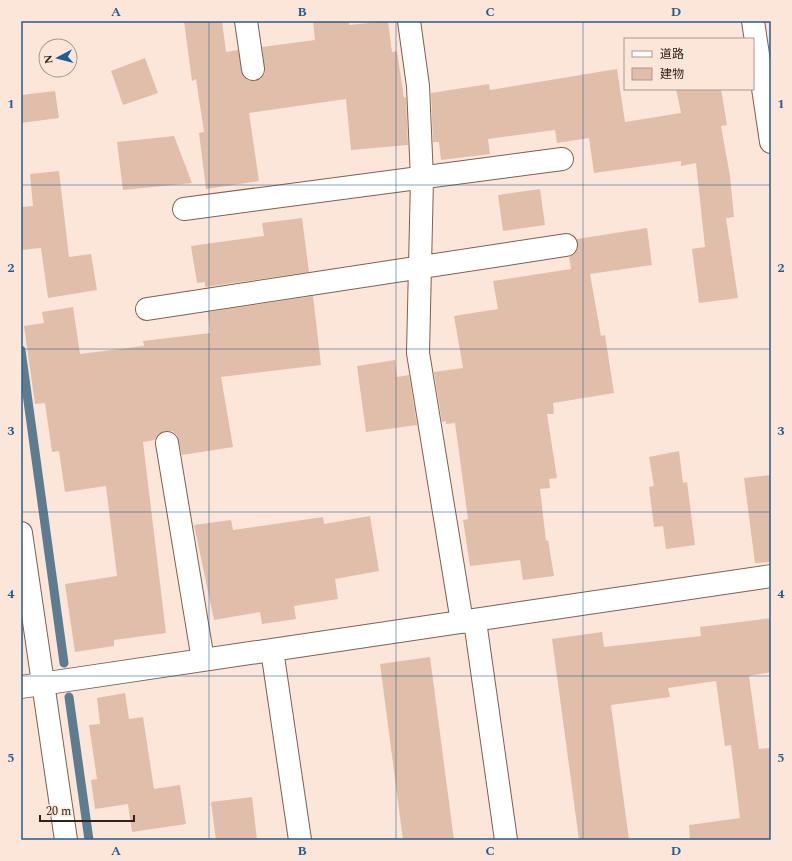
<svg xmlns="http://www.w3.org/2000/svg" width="792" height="861" viewBox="0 0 792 861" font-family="Spectral,'Noto Sans JP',serif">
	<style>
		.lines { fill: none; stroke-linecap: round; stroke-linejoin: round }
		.stream { stroke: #5e7c8f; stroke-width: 9 }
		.building { fill: #e1bea9 }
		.minor-casing { stroke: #7f604e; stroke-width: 24 }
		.minor { stroke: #fff; stroke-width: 22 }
		.grid { fill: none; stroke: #1f5d93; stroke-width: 1; stroke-opacity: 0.55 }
		.neatline { fill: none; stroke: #1f5d93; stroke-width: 1.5 }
		.grid-label { font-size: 13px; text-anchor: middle; font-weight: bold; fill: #1f5d93 }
	</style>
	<rect width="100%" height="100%" fill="#fce6da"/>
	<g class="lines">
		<path class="stream" d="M 21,350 L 64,663
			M 69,697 L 89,840"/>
	</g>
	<path class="building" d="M 184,21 L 222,21 L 226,52 L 238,50 L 243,76 L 248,80 L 254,81 L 261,79 L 265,73 L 262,47 L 315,40 L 313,21 L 349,21 L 349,25 L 388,21 L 392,52 L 397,51 L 404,98 L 406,97 L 408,145 L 351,150 L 346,99 L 249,113 L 259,181 L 206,189 L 199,133 L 204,132 L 196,79 L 192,81 Z
		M 145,58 L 158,93 L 123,105 L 111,71 Z
		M 617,69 L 625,122 L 681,113 L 676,89 L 721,89 L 727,125 L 721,126 L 730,176 L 734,217 L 726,218 L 738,298 L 699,303 L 692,249 L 705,247 L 696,163 L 681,166 L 681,161 L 594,173 L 589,138 L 557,143 L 555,130 L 488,139 L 490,154 L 441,160 L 439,142 L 433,142 L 431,93 L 489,84 L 490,90 Z
		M 55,91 L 59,118 L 21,123 L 21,95 Z
		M 174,136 L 192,183 L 123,190 L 117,142 Z
		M 59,171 L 69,257 L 91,254 L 97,290 L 48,298 L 41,248 L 21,250 L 21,207 L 33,206 L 30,174 Z
		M 540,189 L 545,225 L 503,231 L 498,195 Z
		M 302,218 L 309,272 L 205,287 L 205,282 L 197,283 L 191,246 L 264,236 L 262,223 Z
		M 647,228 L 652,265 L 590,274 L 601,336 L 605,335 L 614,393 L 553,403 L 554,414 L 547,414 L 557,478 L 549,479 L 550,488 L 540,489 L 546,541 L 548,540 L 554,576 L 523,580 L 520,560 L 470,566 L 463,520 L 468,519 L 455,423 L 446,424 L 446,421 L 442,422 L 434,372 L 463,368 L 454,316 L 498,309 L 493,281 L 571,269 L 569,257 L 577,250 L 577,239 Z
		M 313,296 L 321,365 L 221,377 L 233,447 L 182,455 L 177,435 L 172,431 L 165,431 L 159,434 L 155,440 L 143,442 L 166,633 L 114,640 L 114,646 L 75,652 L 65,584 L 117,576 L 106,486 L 65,492 L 59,451 L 52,452 L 45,403 L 35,404 L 24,326 L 44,323 L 42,312 L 73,307 L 80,354 L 144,346 L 143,341 L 210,333 L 208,312 Z
		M 395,360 L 397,377 L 409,375 L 417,425 L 366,432 L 357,366 Z
		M 679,451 L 683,483 L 687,482 L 695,545 L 666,549 L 663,526 L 654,527 L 649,487 L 654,486 L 649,457 Z
		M 771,475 L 771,562 L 755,563 L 744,478 Z
		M 370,516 L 379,571 L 335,579 L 338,599 L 294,606 L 296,619 L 262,624 L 260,612 L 214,620 L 194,525 L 231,520 L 233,530 L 323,517 L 324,524 Z
		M 771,618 L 771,672 L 749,676 L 759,749 L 771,748 L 771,840 L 690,840 L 689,825 L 740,818 L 731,745 L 725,746 L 716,681 L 668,688 L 670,697 L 611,705 L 629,840 L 579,840 L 552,639 L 602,632 L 604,647 L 701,636 L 700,627 Z
		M 430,657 L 454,840 L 403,840 L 380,664 Z
		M 125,693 L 129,719 L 143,717 L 154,789 L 180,785 L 186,824 L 132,832 L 128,804 L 95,809 L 91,780 L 97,779 L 89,725 L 100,724 L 97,698 Z
		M 252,797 L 257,840 L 216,840 L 211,802 Z"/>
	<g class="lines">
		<defs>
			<path id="minor" d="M 246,21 L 253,69
				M 409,21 L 418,86 L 422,179 L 418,353 L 462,622
				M 753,21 L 771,142
				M 184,209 L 562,159
				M 147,309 L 566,245
				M 167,443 L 203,660
				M 21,533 L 66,840
				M 475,621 L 506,840
				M 272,650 L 300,840
				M 21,687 L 771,576"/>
		</defs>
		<use href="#minor" class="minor-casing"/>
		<use href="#minor" class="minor"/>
	</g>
	<path class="grid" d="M 209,21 L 209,840M 396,21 L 396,840M 583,21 L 583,840M 21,185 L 771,185M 21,349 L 771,349M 21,512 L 771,512M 21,676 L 771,676"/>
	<rect width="792" height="861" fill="none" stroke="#fce6da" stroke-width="44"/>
	<rect x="624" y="38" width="130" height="52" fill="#fce6da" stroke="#aa988d"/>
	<rect x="632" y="51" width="20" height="6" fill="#ffffff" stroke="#aa988d"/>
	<text x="660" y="58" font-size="12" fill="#2f221a">道路</text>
	<rect x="632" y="68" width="20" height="12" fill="#e1bea9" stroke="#aa988d"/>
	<text x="660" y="78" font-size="12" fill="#2f221a">建物</text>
	<g transform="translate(58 58) rotate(263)"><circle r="19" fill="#fce6da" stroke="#aa988d"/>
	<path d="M0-3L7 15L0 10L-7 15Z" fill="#1f5d93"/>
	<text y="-6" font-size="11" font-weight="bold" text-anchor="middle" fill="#2f221a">N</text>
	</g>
	<path d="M40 815v6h94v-6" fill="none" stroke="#2f221a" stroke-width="2"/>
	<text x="46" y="815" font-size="12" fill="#2f221a" stroke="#fce6da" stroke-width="3" paint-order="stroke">20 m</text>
	<rect x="22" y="22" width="748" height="817" class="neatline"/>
	<g class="grid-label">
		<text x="116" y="16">A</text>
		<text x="302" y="16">B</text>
		<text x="490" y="16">C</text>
		<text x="676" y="16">D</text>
		<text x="11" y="108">1</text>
		<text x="781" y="108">1</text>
		<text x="11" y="272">2</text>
		<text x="781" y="272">2</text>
		<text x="11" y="435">3</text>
		<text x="781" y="435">3</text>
		<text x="11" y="598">4</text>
		<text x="781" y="598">4</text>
		<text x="11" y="762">5</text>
		<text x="781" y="762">5</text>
		<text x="116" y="855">A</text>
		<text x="302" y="855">B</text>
		<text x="490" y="855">C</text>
		<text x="676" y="855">D</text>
	</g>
</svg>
